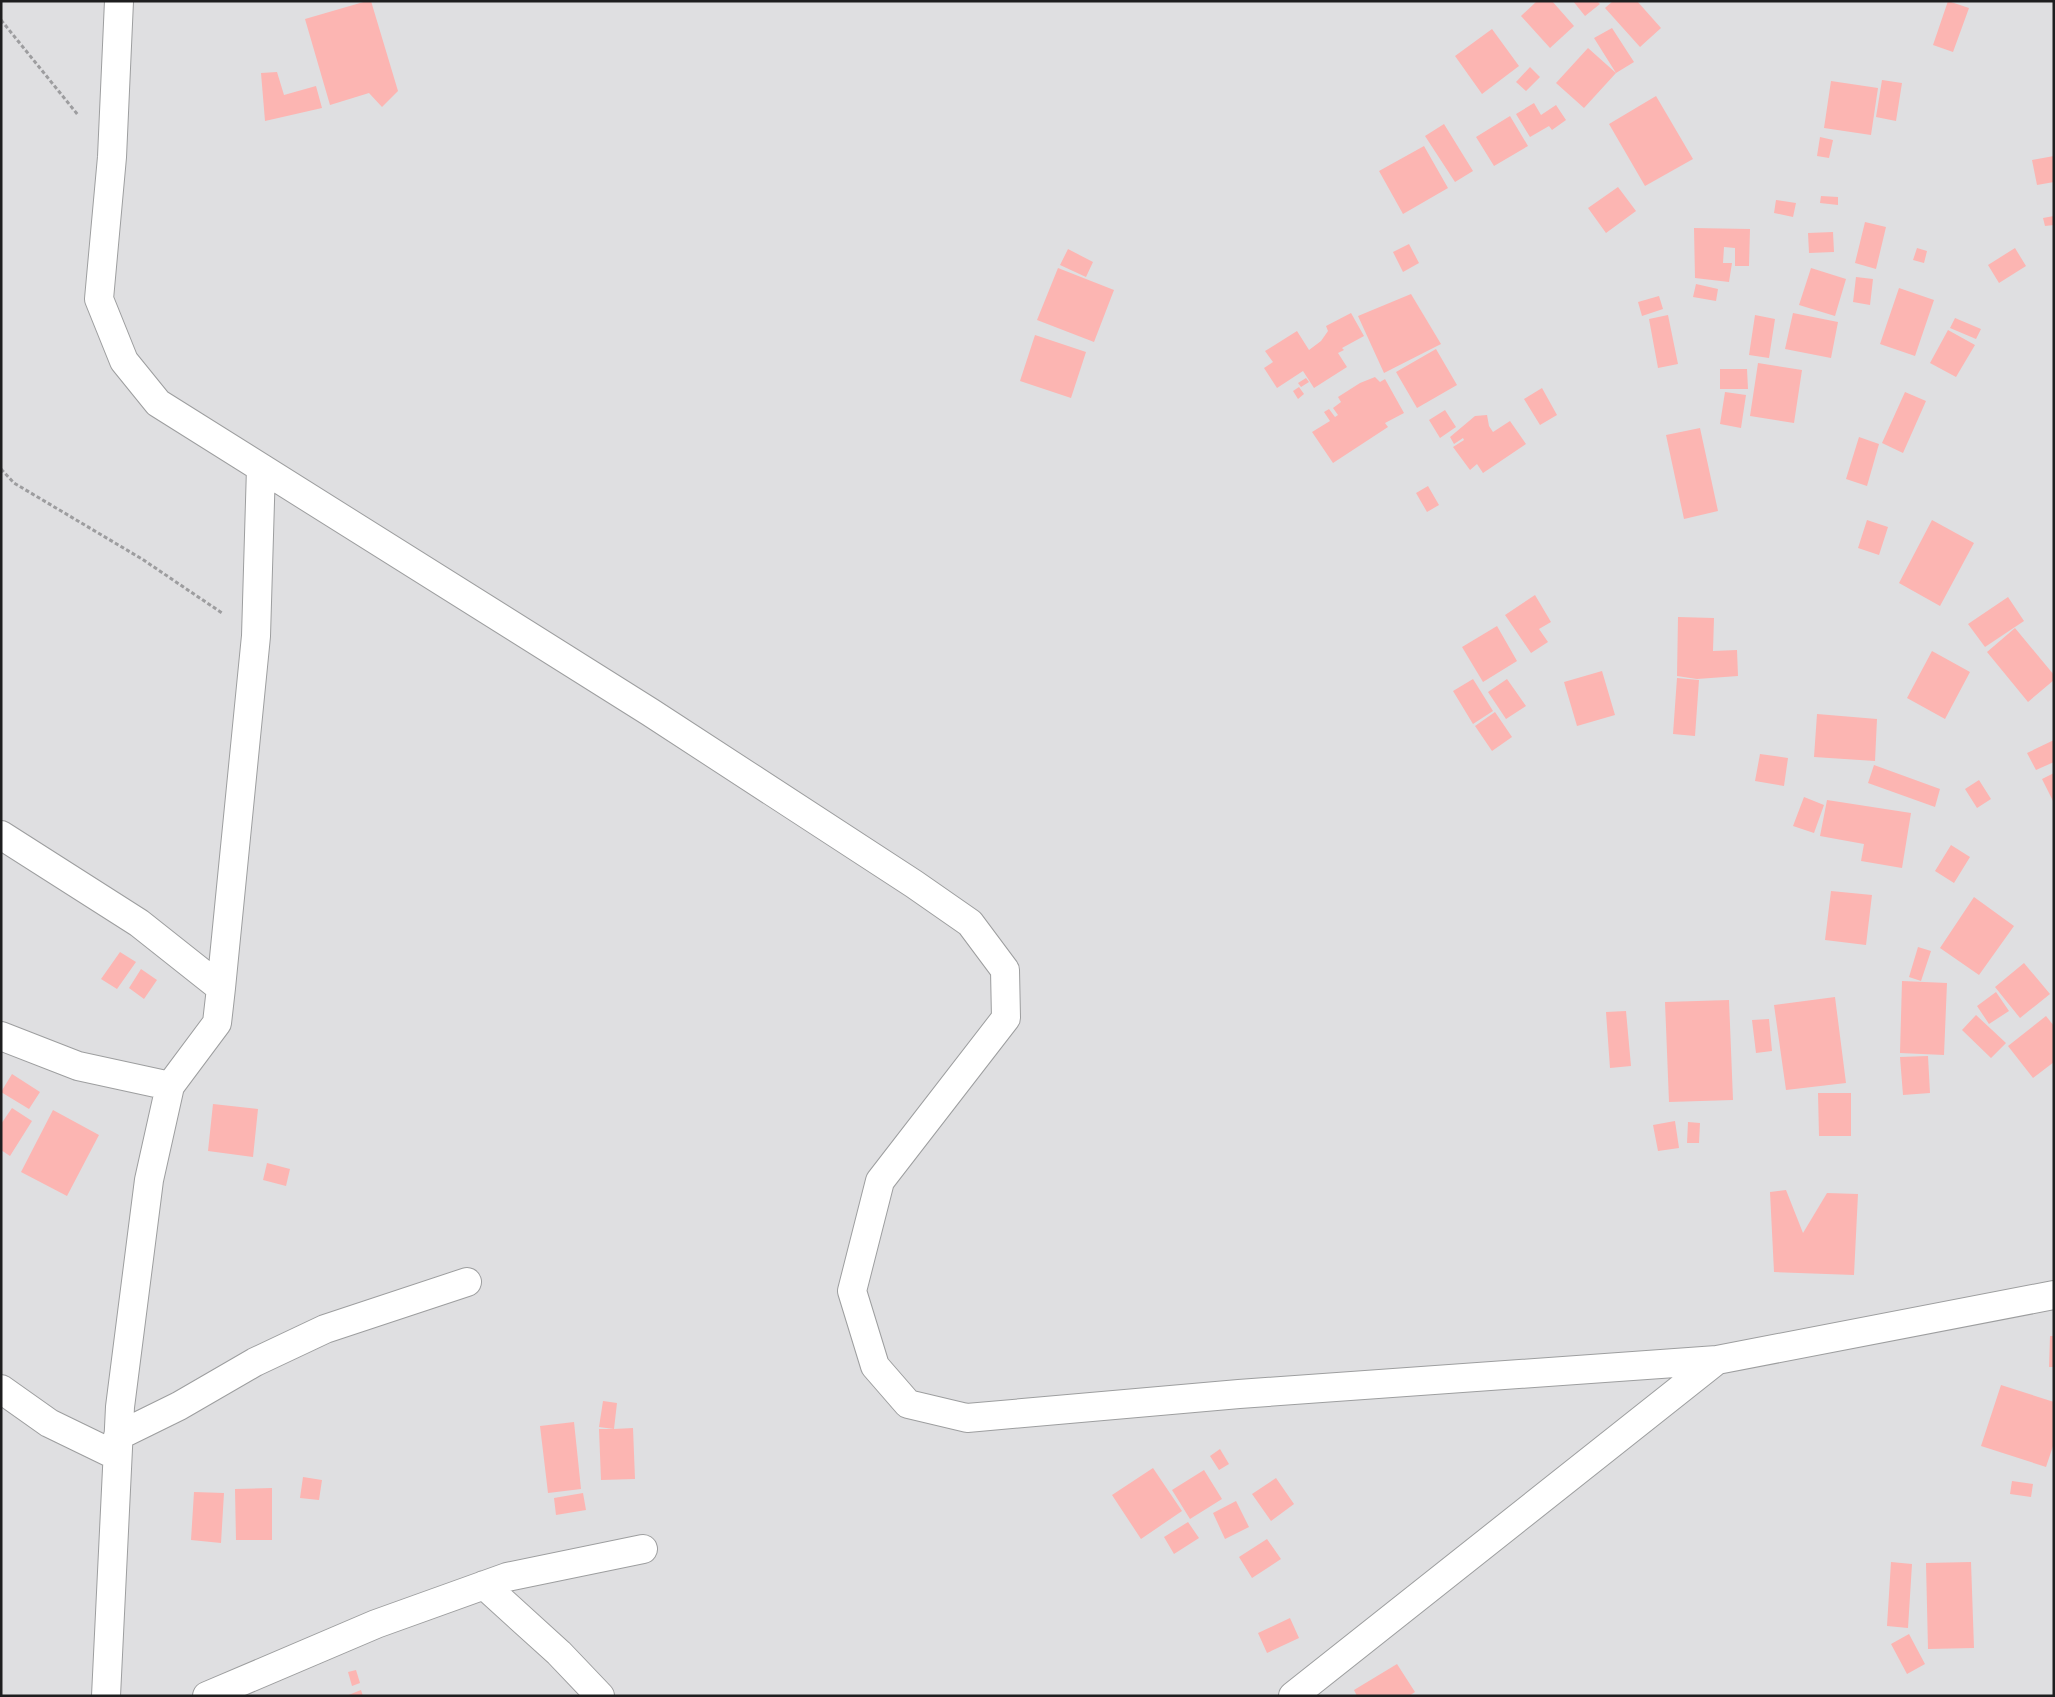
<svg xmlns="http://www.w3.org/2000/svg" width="2055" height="1697" viewBox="0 0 2055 1697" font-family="Poppins,sans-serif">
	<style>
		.building { fill: #fcb5b2 }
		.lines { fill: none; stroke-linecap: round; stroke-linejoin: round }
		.minor-casing { stroke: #9d9e9f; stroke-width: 30 }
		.path { stroke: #9d9d9f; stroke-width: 3; stroke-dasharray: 4 2.5; stroke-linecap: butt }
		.minor { stroke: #fff; stroke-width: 28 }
	</style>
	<rect width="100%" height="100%" fill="#dfdfe1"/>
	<path class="building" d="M 367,1 L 371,1 L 398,91 L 382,107 L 369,93 L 330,105 L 305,19 Z
		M 1537,1 L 1552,1 L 1574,26 L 1550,48 L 1521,16 Z
		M 1573,1 L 1597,1 L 1600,4 L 1585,16 Z
		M 1613,1 L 1637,1 L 1661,28 L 1640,47 L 1605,8 Z
		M 1948,1 L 1969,8 L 1953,52 L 1933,45 Z
		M 1612,28 L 1634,62 L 1616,73 L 1584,108 L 1556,83 L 1588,48 L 1616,73 L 1594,38 Z
		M 1492,29 L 1519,66 L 1482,94 L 1455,56 Z
		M 1530,67 L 1540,77 L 1526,91 L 1516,82 Z
		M 277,72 L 284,95 L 316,86 L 322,108 L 265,121 L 261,73 Z
		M 1882,80 L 1902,83 L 1896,121 L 1876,117 Z
		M 1831,81 L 1878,88 L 1871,135 L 1824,128 Z
		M 1656,96 L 1693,159 L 1645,186 L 1609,124 Z
		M 1534,103 L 1541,115 L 1556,105 L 1566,120 L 1552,130 L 1549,126 L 1530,137 L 1516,114 Z
		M 1510,116 L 1528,146 L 1494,166 L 1476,137 Z
		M 1444,124 L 1473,171 L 1455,182 L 1425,136 Z
		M 1820,137 L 1833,140 L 1829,158 L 1817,156 Z
		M 1424,146 L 1448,188 L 1403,214 L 1379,171 Z
		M 2054,156 L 2054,182 L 2037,185 L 2032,160 Z
		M 1618,187 L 1636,211 L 1606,233 L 1588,208 Z
		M 1821,196 L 1838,197 L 1838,205 L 1820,203 Z
		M 1776,200 L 1796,203 L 1793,217 L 1774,213 Z
		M 2054,216 L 2054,225 L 2045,226 L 2043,218 Z
		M 1865,222 L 1886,227 L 1876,269 L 1855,263 Z
		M 1694,228 L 1750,229 L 1749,266 L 1735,266 L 1735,248 L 1724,247 L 1723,263 L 1732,263 L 1729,282 L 1695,278 Z
		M 1833,232 L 1834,252 L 1809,253 L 1808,233 Z
		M 1409,244 L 1419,263 L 1403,272 L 1393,252 Z
		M 1917,248 L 1927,251 L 1924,263 L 1913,260 Z
		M 2015,248 L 2026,266 L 1999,283 L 1988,265 Z
		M 1068,249 L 1093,262 L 1086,277 L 1060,265 Z
		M 1058,268 L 1114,290 L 1094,342 L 1037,320 Z
		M 1811,268 L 1846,279 L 1835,316 L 1799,305 Z
		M 1856,277 L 1873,279 L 1870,305 L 1853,302 Z
		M 1696,284 L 1718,289 L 1716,301 L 1693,297 Z
		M 1899,288 L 1934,300 L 1915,356 L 1880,344 Z
		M 1411,294 L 1441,344 L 1384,373 L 1358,316 Z
		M 1659,296 L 1663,309 L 1642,316 L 1638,302 Z
		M 1351,313 L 1364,336 L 1342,348 L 1344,350 L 1338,353 L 1347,367 L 1314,388 L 1303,371 L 1277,388 L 1264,368 L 1273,362 L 1265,351 L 1297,331 L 1309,350 L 1321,341 L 1328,331 L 1326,326 Z
		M 1793,313 L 1838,322 L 1831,358 L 1785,349 Z
		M 1668,315 L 1678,364 L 1658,368 L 1649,319 Z
		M 1755,315 L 1775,319 L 1769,358 L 1749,355 Z
		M 1955,318 L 1981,329 L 1976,339 L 1950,328 Z
		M 1948,330 L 1975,345 L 1956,377 L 1930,363 Z
		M 1035,335 L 1086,352 L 1071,398 L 1020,381 Z
		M 1436,349 L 1457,385 L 1417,408 L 1396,372 Z
		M 1758,363 L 1802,370 L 1794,423 L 1750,416 Z
		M 1720,369 L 1747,369 L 1748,389 L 1720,389 Z
		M 1375,377 L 1380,382 L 1385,379 L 1404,413 L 1385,423 L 1388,427 L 1333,463 L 1312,432 L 1330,421 L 1324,412 L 1329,409 L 1335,417 L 1338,415 L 1333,408 L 1341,402 L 1338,397 L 1360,383 Z
		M 1306,378 L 1309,382 L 1301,387 L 1298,383 Z
		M 1299,387 L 1304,394 L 1298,399 L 1293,391 Z
		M 1542,388 L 1557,415 L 1540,425 L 1524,399 Z
		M 1725,392 L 1746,395 L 1741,428 L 1720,424 Z
		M 1905,392 L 1926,401 L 1903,453 L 1882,443 Z
		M 1445,410 L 1456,427 L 1440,438 L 1429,420 Z
		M 1487,415 L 1489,426 L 1493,432 L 1510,421 L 1526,444 L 1483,473 L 1477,464 L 1470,470 L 1453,447 L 1464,440 L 1463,438 L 1454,444 L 1450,437 L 1475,416 Z
		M 1700,428 L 1718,511 L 1684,519 L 1666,435 Z
		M 1859,437 L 1879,444 L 1867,486 L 1846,479 Z
		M 1428,486 L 1439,505 L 1427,512 L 1416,493 Z
		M 1867,520 L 1888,527 L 1879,555 L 1858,548 Z
		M 1932,520 L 1974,543 L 1940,606 L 1899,583 Z
		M 1535,595 L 1551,622 L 1539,629 L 1548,642 L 1531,653 L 1505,615 Z
		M 2008,597 L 2024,621 L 1985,647 L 1968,624 Z
		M 1678,617 L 1714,618 L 1713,651 L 1737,650 L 1738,676 L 1697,679 L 1677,676 Z
		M 1497,626 L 1517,661 L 1483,682 L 1462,647 Z
		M 2015,628 L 2054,675 L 2054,680 L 2028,702 L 1987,652 Z
		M 1932,651 L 1970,672 L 1945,719 L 1907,698 Z
		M 1602,671 L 1615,715 L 1577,726 L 1564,682 Z
		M 1677,678 L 1699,680 L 1695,736 L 1673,734 Z
		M 1473,679 L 1493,711 L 1473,724 L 1453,691 Z
		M 1507,679 L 1526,706 L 1506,719 L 1488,692 Z
		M 1495,712 L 1512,737 L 1492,751 L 1475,726 Z
		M 1817,714 L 1877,719 L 1875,761 L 1814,757 Z
		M 2054,740 L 2054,762 L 2036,770 L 2027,753 Z
		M 1760,754 L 1788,758 L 1784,786 L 1755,781 Z
		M 1874,765 L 1940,789 L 1935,807 L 1868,783 Z
		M 2054,773 L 2054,803 L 2042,779 Z
		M 1979,780 L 1991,799 L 1977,808 L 1965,789 Z
		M 1804,797 L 1824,805 L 1814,833 L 1793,826 Z
		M 1827,800 L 1911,813 L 1902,868 L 1861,861 L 1864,844 L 1820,836 Z
		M 1951,845 L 1970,857 L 1954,883 L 1935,871 Z
		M 1831,891 L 1872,895 L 1866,945 L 1825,940 Z
		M 1974,897 L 2014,926 L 1979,975 L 1940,948 Z
		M 1918,947 L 1931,951 L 1921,981 L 1909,977 Z
		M 120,952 L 136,962 L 117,989 L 101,979 Z
		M 2024,963 L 2050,994 L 2020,1018 L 1995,987 Z
		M 141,969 L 157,980 L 144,999 L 129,988 Z
		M 1902,981 L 1947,983 L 1944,1055 L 1900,1053 Z
		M 1996,992 L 2009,1011 L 1989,1024 L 1977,1006 Z
		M 1835,997 L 1846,1083 L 1786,1090 L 1774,1005 Z
		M 1729,1000 L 1733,1100 L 1669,1102 L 1665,1002 Z
		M 1626,1011 L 1631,1066 L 1610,1068 L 1606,1012 Z
		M 1976,1015 L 2006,1043 L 1991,1058 L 1962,1030 Z
		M 2046,1016 L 2054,1026 L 2054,1062 L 2033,1078 L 2008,1046 Z
		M 1769,1019 L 1772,1051 L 1756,1053 L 1752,1020 Z
		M 1928,1056 L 1930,1093 L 1903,1095 L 1900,1057 Z
		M 12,1074 L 40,1092 L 29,1109 L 1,1092 Z
		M 1818,1093 L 1851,1093 L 1851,1136 L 1819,1136 Z
		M 213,1104 L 258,1109 L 253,1157 L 208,1151 Z
		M 12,1108 L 32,1121 L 10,1156 L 1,1150 L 1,1124 Z
		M 53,1110 L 99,1135 L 67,1196 L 21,1172 Z
		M 1675,1121 L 1679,1148 L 1658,1151 L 1653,1125 Z
		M 1688,1122 L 1700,1123 L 1699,1143 L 1687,1143 Z
		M 267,1163 L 290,1169 L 286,1186 L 263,1180 Z
		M 1786,1190 L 1803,1233 L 1827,1193 L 1858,1194 L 1854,1275 L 1774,1272 L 1770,1192 Z
		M 2050,1336 L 2054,1336 L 2054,1367 L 2049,1367 Z
		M 2001,1385 L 2054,1402 L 2054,1443 L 2046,1467 L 1981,1446 Z
		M 603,1401 L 617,1403 L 614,1429 L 633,1428 L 635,1479 L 601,1480 L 599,1429 L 614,1429 L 599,1427 Z
		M 574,1422 L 581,1489 L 548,1493 L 540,1426 Z
		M 1220,1449 L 1229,1464 L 1219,1470 L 1210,1456 Z
		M 1153,1468 L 1182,1511 L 1141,1539 L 1112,1495 Z
		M 1204,1470 L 1222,1499 L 1190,1519 L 1172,1490 Z
		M 303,1477 L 322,1480 L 319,1500 L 300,1498 Z
		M 1276,1478 L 1294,1504 L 1271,1521 L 1252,1494 Z
		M 2012,1481 L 2033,1484 L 2031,1497 L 2010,1494 Z
		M 272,1488 L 272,1540 L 236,1540 L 235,1489 Z
		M 194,1492 L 224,1493 L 221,1543 L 191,1540 Z
		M 583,1493 L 586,1510 L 556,1515 L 554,1498 Z
		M 1236,1501 L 1249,1527 L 1225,1539 L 1213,1513 Z
		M 1188,1522 L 1199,1538 L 1174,1554 L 1164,1537 Z
		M 1267,1539 L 1281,1559 L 1252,1578 L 1239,1557 Z
		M 1891,1562 L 1912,1564 L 1908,1628 L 1887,1626 Z
		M 1971,1562 L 1974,1648 L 1928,1649 L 1926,1563 Z
		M 1290,1618 L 1299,1638 L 1267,1653 L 1258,1633 Z
		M 1909,1634 L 1925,1664 L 1907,1674 L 1891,1644 Z
		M 1397,1664 L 1415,1692 L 1409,1696 L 1357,1696 L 1354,1690 Z
		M 356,1670 L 360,1683 L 352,1686 L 348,1672 Z
		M 361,1690 L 363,1696 L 346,1696 Z"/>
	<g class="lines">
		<defs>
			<path id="minor" d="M 119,1 L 112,157 L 99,299 L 124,361 L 158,403 L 650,712 L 914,884 L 970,923 L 1005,970 L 1006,1018 L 880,1181 L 852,1291 L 875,1366 L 908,1404 L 967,1418 L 1239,1394 L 1717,1360 L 2054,1295
				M 1,835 L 139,923 L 221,988
				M 1,1036 L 78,1066 L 170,1086
				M 1,1389 L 49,1423 L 117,1456
				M 118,1436 L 179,1406 L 255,1362 L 325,1329 L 467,1282
				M 484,1585 L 559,1653 L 600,1696
				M 106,1696 L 120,1407 L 149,1180 L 170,1086 L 217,1023 L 221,988 L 256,636 L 261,468
				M 207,1696 L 376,1624 L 507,1577 L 643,1549
				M 1293,1696 L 1717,1360"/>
		</defs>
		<use href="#minor" class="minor-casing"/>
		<path class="path" d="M 1,20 L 78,115
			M 1,469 L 14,483 L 142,559 L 222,613"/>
		<use href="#minor" class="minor"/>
	</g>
	<rect width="2055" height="1697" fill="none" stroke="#1e1e1f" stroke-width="5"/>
</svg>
